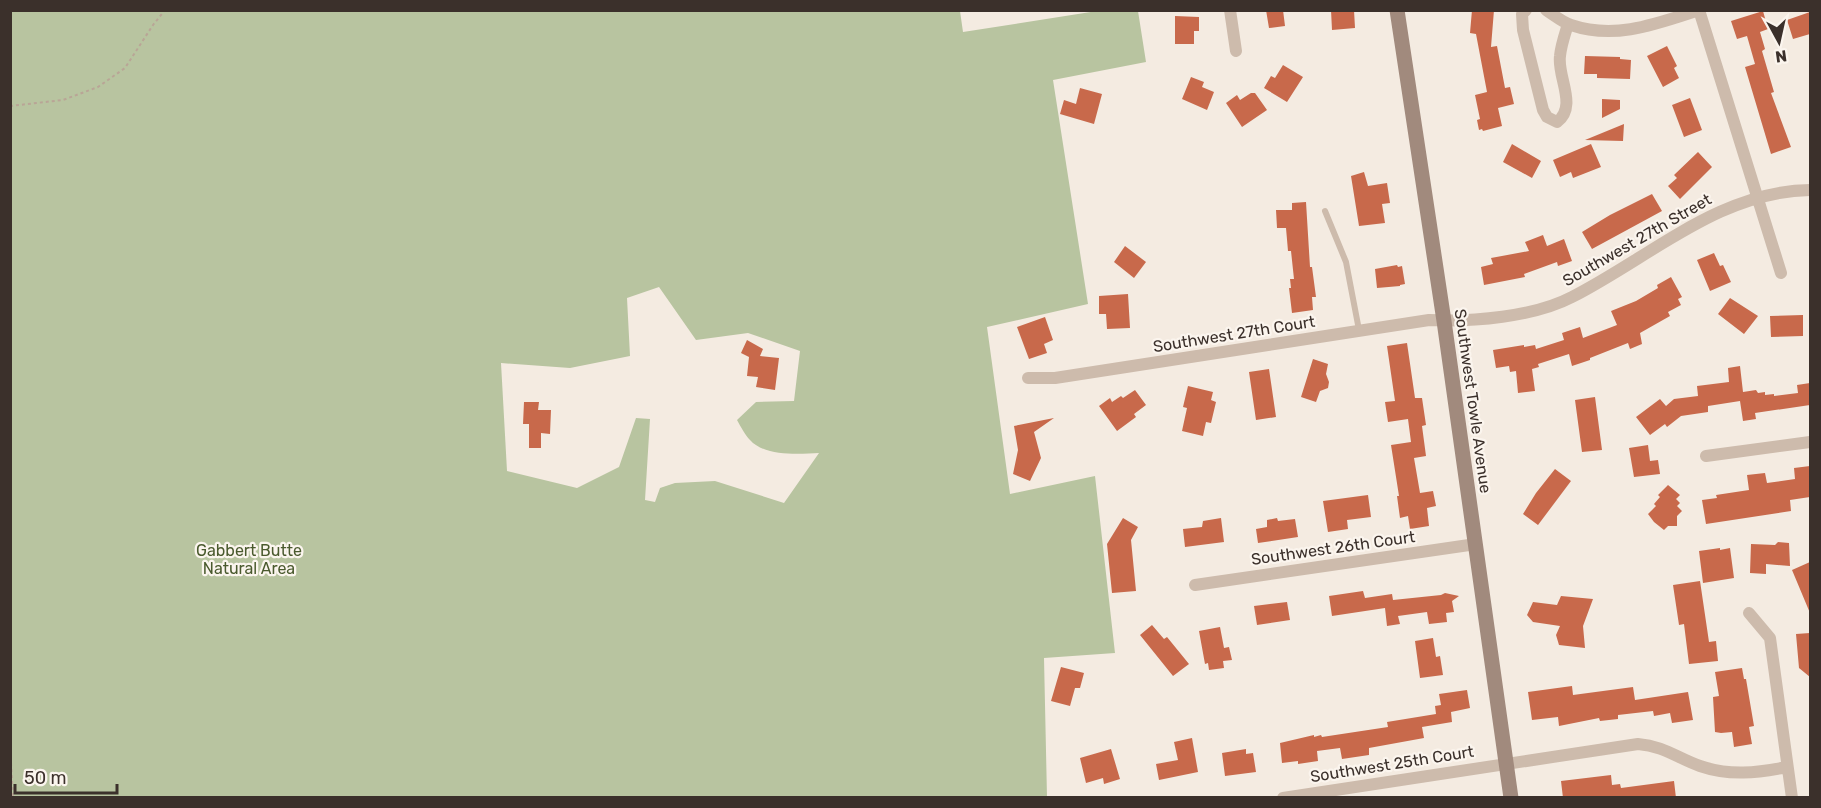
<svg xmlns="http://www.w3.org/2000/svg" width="1821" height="808" viewBox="0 0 1821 808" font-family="Rubik,sans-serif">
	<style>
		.green { fill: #b8c4a0; fill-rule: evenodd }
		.building { fill: #c8694b }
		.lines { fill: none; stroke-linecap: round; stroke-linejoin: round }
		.path { stroke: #b9a596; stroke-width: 2; stroke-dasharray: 3 3; stroke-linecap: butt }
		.service { stroke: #cdbbac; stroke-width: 6 }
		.minor { stroke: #cdbbac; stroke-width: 12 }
		.secondary { stroke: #a18a7d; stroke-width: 15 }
		.labels { text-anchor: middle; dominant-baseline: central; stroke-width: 4.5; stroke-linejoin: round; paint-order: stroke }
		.street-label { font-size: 16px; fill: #3b302b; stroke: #fbf5ee }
		.park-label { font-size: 16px; fill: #4a5a2e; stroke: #fbf5ee }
	</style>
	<rect width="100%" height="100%" fill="#f4ebe1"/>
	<path class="green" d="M 960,11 L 963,32 L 1097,11 L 1138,11 L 1146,62 L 1053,80 L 1088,304 L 987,327 L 1010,494 L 1095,476 L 1115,653 L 1044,658 L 1047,797 L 11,797 L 11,11 ZM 659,287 L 696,340 L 748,333 L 800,351 L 794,401 L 756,402 L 737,420 C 741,427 745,435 750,440 C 765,457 800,454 819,453 L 784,503 L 715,481 L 675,483 L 660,488 L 655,502 L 645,500 L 650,419 L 636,418 L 619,467 L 577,488 L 507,471 L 501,363 L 570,368 L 630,356 L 627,298 Z"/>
	<path class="building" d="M 1266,10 L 1283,10 L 1285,26 L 1269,28 Z
		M 1331,10 L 1354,10 L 1355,28 L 1332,30 Z
		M 1472,10 L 1494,10 L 1491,47 L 1497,46 L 1505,88 L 1510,87 L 1514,104 L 1498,108 L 1502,126 L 1483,131 L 1482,129 L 1479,130 L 1477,120 L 1480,119 L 1475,95 L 1487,92 L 1476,34 L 1470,33 Z
		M 1763,11 L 1768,29 L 1760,32 L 1765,49 L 1762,51 L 1774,92 L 1771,93 L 1791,147 L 1771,154 L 1745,67 L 1755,64 L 1747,36 L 1737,39 L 1731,21 Z
		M 1810,12 L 1810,34 L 1793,39 L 1787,20 Z
		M 1175,16 L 1199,17 L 1199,31 L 1194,31 L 1194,44 L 1175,44 Z
		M 1667,46 L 1677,66 L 1674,68 L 1679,78 L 1663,87 L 1647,56 Z
		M 1585,56 L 1620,57 L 1620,59 L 1631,60 L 1630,79 L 1597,78 L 1597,74 L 1584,74 Z
		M 1283,65 L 1303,77 L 1287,102 L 1264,88 L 1271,76 L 1275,78 Z
		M 1191,77 L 1204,82 L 1202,87 L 1214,92 L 1207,110 L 1182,99 Z
		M 1080,88 L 1102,94 L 1094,124 L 1060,114 L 1064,100 L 1076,104 Z
		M 1251,93 L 1255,93 L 1267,110 L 1242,127 L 1226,103 L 1237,95 L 1240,100 Z
		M 1690,98 L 1702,130 L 1684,137 L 1672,105 Z
		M 1602,99 L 1620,100 L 1620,109 L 1602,118 Z
		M 1624,124 L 1623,141 L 1585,140 Z
		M 1512,144 L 1541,161 L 1532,178 L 1503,162 Z
		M 1591,144 L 1601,167 L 1573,178 L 1571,172 L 1560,177 L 1553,160 Z
		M 1698,152 L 1712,167 L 1680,199 L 1668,186 L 1677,178 L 1674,175 Z
		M 1364,172 L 1368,186 L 1387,183 L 1390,203 L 1382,204 L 1385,223 L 1359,226 L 1351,176 Z
		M 1652,194 L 1662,211 L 1592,249 L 1582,232 L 1610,215 Z
		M 1306,202 L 1310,267 L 1312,267 L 1316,297 L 1312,297 L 1313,310 L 1292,313 L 1289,288 L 1291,288 L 1290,279 L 1294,279 L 1291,251 L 1288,251 L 1286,228 L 1277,228 L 1276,210 L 1292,210 L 1292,203 Z
		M 1543,235 L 1547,246 L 1564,239 L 1572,261 L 1558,266 L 1557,262 L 1524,274 L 1525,277 L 1484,285 L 1481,267 L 1493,264 L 1491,258 L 1529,251 L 1525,242 Z
		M 1125,246 L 1146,262 L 1134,278 L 1114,262 Z
		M 1714,253 L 1720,266 L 1723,265 L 1731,282 L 1710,291 L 1697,260 Z
		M 1397,265 L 1398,267 L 1402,266 L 1405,284 L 1400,285 L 1400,286 L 1377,288 L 1375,269 Z
		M 1671,277 L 1682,297 L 1678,299 L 1681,305 L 1668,312 L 1670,316 L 1640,333 L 1642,344 L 1630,349 L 1628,343 L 1590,358 L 1590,360 L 1572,366 L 1569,354 L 1538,364 L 1539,367 L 1532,369 L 1535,391 L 1518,393 L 1516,371 L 1510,372 L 1509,366 L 1496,368 L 1493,350 L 1524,345 L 1524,347 L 1535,345 L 1536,349 L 1564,340 L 1562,333 L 1580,327 L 1583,338 L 1617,325 L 1611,311 L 1636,301 L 1658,288 L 1657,285 Z
		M 1128,294 L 1130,328 L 1107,329 L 1106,314 L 1099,314 L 1099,296 Z
		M 1730,298 L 1758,316 L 1744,334 L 1718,314 Z
		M 1803,315 L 1803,336 L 1771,337 L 1770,316 Z
		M 1045,317 L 1053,340 L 1044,344 L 1047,353 L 1029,359 L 1017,327 Z
		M 747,340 L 763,349 L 760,356 L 779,358 L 775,390 L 756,387 L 758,377 L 747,376 L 749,357 L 741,353 Z
		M 1407,343 L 1415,398 L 1422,398 L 1426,425 L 1422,426 L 1426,456 L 1414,458 L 1420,493 L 1433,491 L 1436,506 L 1427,508 L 1429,526 L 1410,529 L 1408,516 L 1400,518 L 1397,496 L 1399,496 L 1391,445 L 1411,442 L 1408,419 L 1388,422 L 1385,402 L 1395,401 L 1387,346 Z
		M 1313,359 L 1328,364 L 1326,374 L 1329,382 L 1328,388 L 1320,391 L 1316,402 L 1301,397 Z
		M 1740,366 L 1743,392 L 1756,390 L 1758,393 L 1765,392 L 1765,395 L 1774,394 L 1774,396 L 1798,393 L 1797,385 L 1810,383 L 1810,405 L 1755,413 L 1756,419 L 1743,421 L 1740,401 L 1708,406 L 1708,412 L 1681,416 L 1667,427 L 1665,424 L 1650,435 L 1636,417 L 1660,399 L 1666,406 L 1674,399 L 1698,396 L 1697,386 L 1729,382 L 1728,368 Z
		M 1269,369 L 1276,417 L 1256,420 L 1249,372 Z
		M 1188,386 L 1213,392 L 1211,400 L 1216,402 L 1211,423 L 1206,422 L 1203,436 L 1182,431 L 1187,408 L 1183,407 Z
		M 1135,390 L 1146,405 L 1134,414 L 1136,417 L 1117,431 L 1099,406 L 1110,398 L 1112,402 L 1121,396 L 1123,398 Z
		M 1595,397 L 1602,450 L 1582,452 L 1575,400 Z
		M 524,402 L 539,402 L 538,410 L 551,410 L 550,434 L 541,433 L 541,448 L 529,448 L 529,424 L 523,424 Z
		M 1054,418 L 1034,432 L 1041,458 L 1030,481 L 1013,474 L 1018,450 L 1014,426 Z
		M 1648,445 L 1650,461 L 1658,460 L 1660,474 L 1634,477 L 1629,448 Z
		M 1810,466 L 1810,497 L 1790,500 L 1791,511 L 1706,524 L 1702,500 L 1717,498 L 1716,495 L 1749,490 L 1747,475 L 1765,473 L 1767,483 L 1795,479 L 1794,468 Z
		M 1555,469 L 1571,481 L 1538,525 L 1523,514 L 1536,493 Z
		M 1668,485 L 1680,495 L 1676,499 L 1680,503 L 1677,506 L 1682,511 L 1677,516 L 1677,526 L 1668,526 L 1664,530 L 1654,522 L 1648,514 L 1656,506 L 1654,504 L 1660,497 L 1658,495 Z
		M 1368,495 L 1371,517 L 1347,520 L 1348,529 L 1328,532 L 1323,501 Z
		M 1123,518 L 1138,527 L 1131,540 L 1136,591 L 1112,593 L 1107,544 Z
		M 1221,518 L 1224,542 L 1185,547 L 1183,529 L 1202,527 L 1203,521 Z
		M 1277,518 L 1278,521 L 1295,519 L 1298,537 L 1258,543 L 1256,529 L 1267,527 L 1267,520 Z
		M 1778,542 L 1789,543 L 1790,566 L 1766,564 L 1766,574 L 1750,573 L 1751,544 L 1775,545 Z
		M 1720,548 L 1720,550 L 1730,548 L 1734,578 L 1703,583 L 1699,551 Z
		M 1810,562 L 1810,613 L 1792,570 Z
		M 1700,581 L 1709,642 L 1716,641 L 1718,661 L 1689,664 L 1684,624 L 1679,625 L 1673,585 Z
		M 1363,591 L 1365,598 L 1392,594 L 1393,600 L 1441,595 L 1445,593 L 1459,596 L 1452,601 L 1454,612 L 1446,613 L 1447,622 L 1429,624 L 1427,612 L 1398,616 L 1400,624 L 1387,626 L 1385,608 L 1332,616 L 1329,596 Z
		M 1561,596 L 1593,599 L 1583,626 L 1585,648 L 1559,645 L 1556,635 L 1560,626 L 1533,622 L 1527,615 L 1533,602 L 1557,605 Z
		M 1287,602 L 1290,620 L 1257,625 L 1254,606 Z
		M 1152,625 L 1164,639 L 1167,637 L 1189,664 L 1173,676 L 1140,635 Z
		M 1220,627 L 1224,648 L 1229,647 L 1232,660 L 1223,661 L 1224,668 L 1209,670 L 1208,663 L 1205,664 L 1199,631 Z
		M 1810,633 L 1810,677 L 1799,668 L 1796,634 Z
		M 1433,638 L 1436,657 L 1440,656 L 1443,675 L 1420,678 L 1415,641 Z
		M 1061,667 L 1084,673 L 1080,688 L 1075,688 L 1070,706 L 1051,701 Z
		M 1742,668 L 1744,679 L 1746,679 L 1754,726 L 1749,727 L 1752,744 L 1734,747 L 1732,732 L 1721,733 L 1715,732 L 1713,697 L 1719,696 L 1715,672 Z
		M 1572,686 L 1573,695 L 1633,687 L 1635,700 L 1688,692 L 1693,720 L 1672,723 L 1670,713 L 1654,716 L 1653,711 L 1618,715 L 1618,719 L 1600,721 L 1599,718 L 1559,726 L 1558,717 L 1532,720 L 1528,692 Z
		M 1467,690 L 1470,708 L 1451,712 L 1452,722 L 1422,727 L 1424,738 L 1369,748 L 1369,755 L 1342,759 L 1340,748 L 1317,751 L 1318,761 L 1298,764 L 1298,761 L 1282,763 L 1280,743 L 1314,735 L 1314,737 L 1321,735 L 1322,737 L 1388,727 L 1387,722 L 1436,714 L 1435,706 L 1441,705 L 1439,694 Z
		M 1192,738 L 1198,772 L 1159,780 L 1156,764 L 1178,760 L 1174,742 Z
		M 1111,749 L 1120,779 L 1104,784 L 1103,778 L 1086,783 L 1080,758 Z
		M 1246,749 L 1246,754 L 1253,753 L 1256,772 L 1225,776 L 1222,753 Z
		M 1611,775 L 1612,785 L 1620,784 L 1621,788 L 1674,781 L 1676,798 L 1563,798 L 1561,781 Z"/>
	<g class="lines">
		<path class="path" d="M 10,106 L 63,100 L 98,87 L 125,68 L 153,25 L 165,10
			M 10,745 L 13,798"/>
		<path class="service" d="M 1325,211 L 1346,262 L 1359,330"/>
		<path class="minor" d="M 1230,10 L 1236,51
			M 1526,10 L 1522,14 L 1523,30 L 1543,110 L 1547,117 L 1557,122 C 1578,106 1557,77 1560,56 C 1561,45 1565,34 1568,24
			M 1546,10 C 1554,15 1562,22 1571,25 C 1615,40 1656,24 1699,10
			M 1699,10 L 1781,273
			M 1028,378 L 1055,378 L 1429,320 C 1472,322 1534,317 1572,297 C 1649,258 1720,191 1810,190
			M 1706,456 L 1810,442
			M 1195,585 L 1476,544
			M 1749,613 L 1770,638 L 1792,798
			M 1283,798 L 1638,744 C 1664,746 1677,758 1700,766 C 1729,776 1757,773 1787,767"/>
		<path class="secondary" d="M 1397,10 L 1444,321 L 1511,798"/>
	</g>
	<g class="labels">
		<g class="street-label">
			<text transform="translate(1637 240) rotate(-30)">Southwest 27th Street</text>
			<text transform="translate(1234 334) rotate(-9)">Southwest 27th Court</text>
			<text transform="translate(1473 401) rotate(82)">Southwest Towle Avenue</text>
			<text transform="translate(1333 548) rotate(-8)">Southwest 26th Court</text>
			<text transform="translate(1392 764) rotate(-9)">Southwest 25th Court</text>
		</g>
		<g class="park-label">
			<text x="249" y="550">Gabbert Butte<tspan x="249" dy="18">Natural Area</tspan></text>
		</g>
	</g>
	<rect width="1821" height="808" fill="none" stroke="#3b302b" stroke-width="24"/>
	<g transform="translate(1779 42) rotate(172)" stroke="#fbf5ee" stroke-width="4.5" paint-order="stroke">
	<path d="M0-4.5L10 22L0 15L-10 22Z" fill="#3b302b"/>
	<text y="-9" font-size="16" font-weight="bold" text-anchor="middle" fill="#3b302b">N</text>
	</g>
	<path d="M15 784v9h102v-9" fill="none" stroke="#3b302b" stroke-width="3"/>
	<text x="24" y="784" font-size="18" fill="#3b302b" stroke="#fbf5ee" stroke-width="4.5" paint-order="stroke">50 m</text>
</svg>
